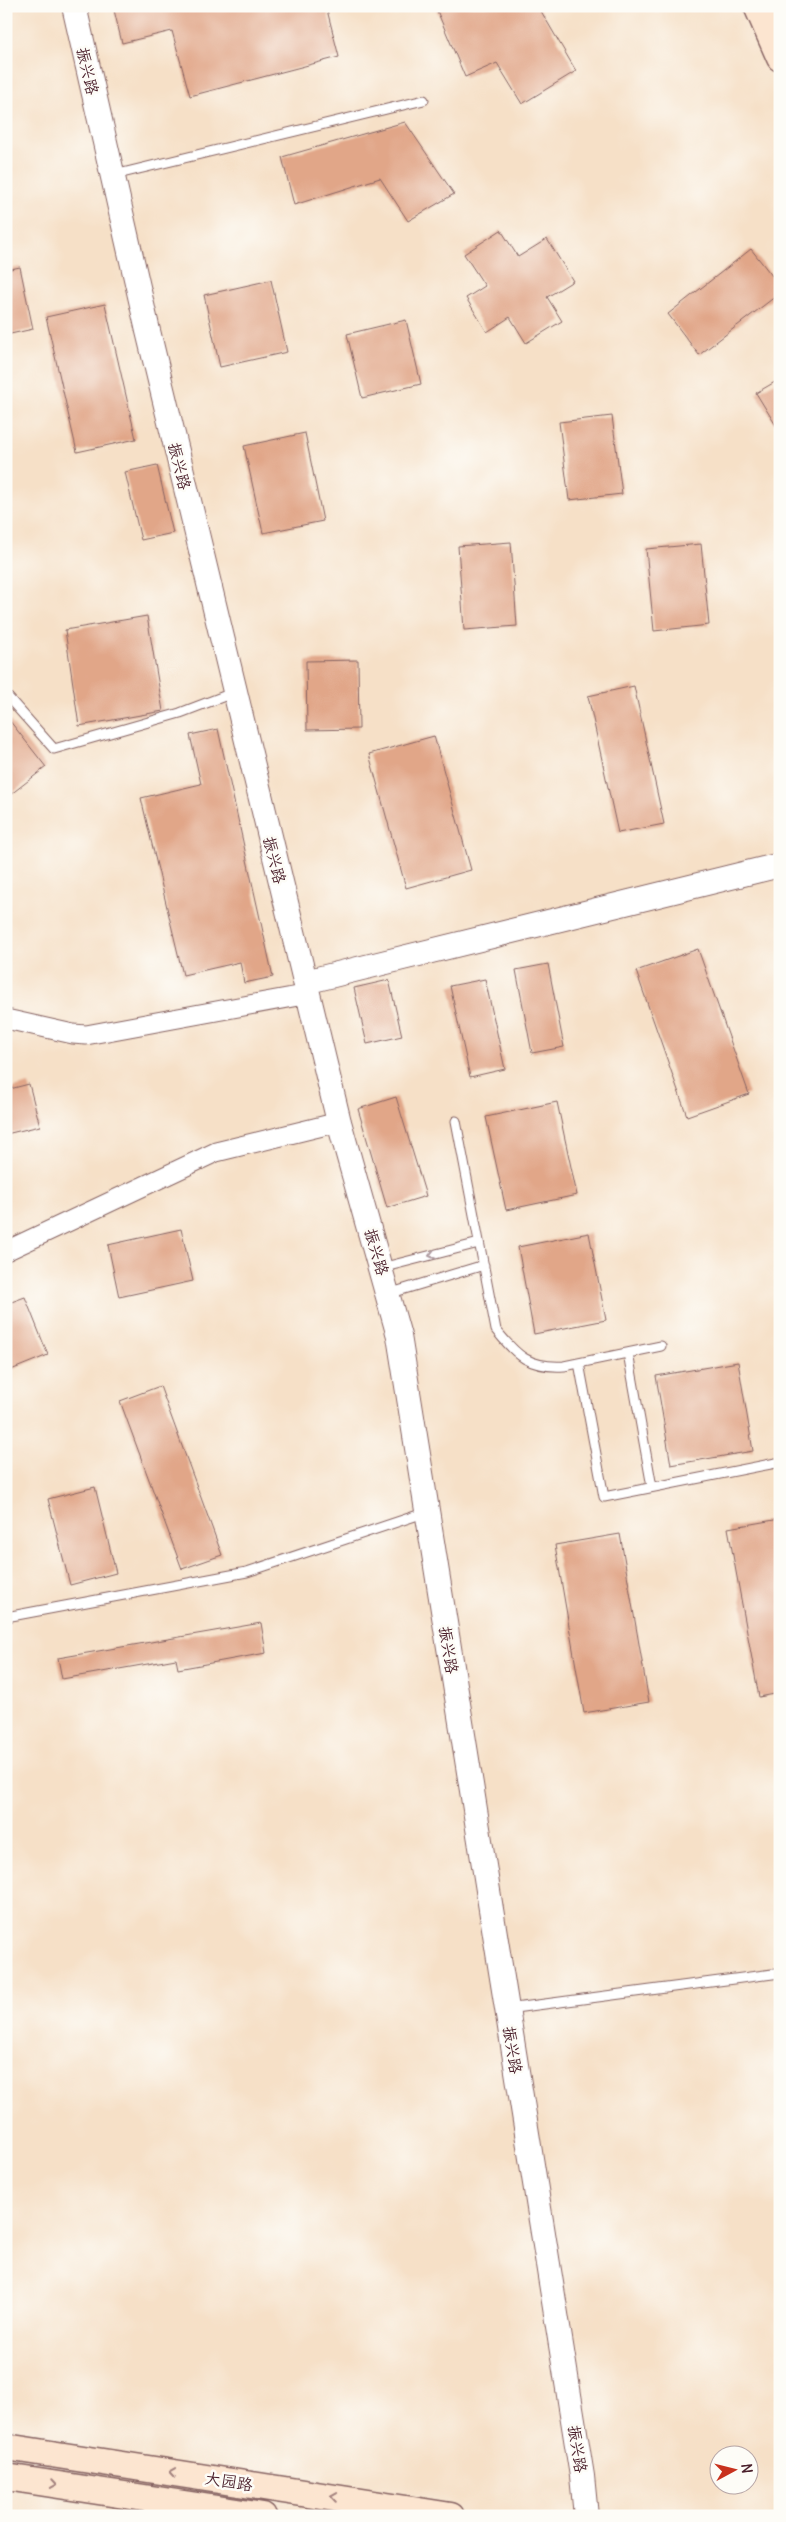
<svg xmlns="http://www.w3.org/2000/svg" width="786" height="2522" viewBox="0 0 786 2522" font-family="Delius,'LXGW WenKai TC',sans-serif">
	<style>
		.building { fill: #e1a688 }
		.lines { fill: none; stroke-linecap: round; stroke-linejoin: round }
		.service-casing { stroke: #866362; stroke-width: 11 }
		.minor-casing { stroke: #866362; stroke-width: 21 }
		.tertiary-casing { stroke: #866362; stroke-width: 26 }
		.secondary-casing { stroke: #866362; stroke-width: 29 }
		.service { stroke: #fff; stroke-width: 9 }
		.minor { stroke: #fff; stroke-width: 19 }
		.tertiary { stroke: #fff; stroke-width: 24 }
		.secondary { stroke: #fce5d0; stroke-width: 26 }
		.oneway { stroke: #ae9aa0 }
		.oneway2 { stroke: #a3827e }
		.labels { text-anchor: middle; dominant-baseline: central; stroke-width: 5; stroke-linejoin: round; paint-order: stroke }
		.street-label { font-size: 16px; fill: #4a1f2b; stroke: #fdfcf7 }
	</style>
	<rect width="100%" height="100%" fill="#fdfcf7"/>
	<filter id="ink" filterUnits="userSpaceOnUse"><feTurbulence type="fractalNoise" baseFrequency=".02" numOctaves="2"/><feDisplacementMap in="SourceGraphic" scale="10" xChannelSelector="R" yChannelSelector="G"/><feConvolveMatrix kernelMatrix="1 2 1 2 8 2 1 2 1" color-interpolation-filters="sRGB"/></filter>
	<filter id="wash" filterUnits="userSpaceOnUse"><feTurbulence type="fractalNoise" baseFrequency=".0096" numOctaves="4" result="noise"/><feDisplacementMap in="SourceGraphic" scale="20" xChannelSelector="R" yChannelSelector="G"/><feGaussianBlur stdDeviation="1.12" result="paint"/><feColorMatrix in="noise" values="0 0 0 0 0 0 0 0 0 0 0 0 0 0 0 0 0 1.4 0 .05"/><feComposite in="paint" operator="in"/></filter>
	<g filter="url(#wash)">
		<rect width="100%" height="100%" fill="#f6e0c7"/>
		<g id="blocks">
			<path class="building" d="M 113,6 L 326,6 L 339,57 L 190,96 L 172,31 L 122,43 Z
				M 435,6 L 538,6 L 576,71 L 522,104 L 497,63 L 465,77 Z
				M 405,122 L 454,194 L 408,221 L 380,178 L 294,205 L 282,157 Z
				M 501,230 L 518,257 L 547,239 L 573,281 L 547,297 L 562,321 L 526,343 L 510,317 L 487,332 L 466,298 L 485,286 L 464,254 Z
				M 751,249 L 780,286 L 780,293 L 699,355 L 668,314 Z
				M 20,267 L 33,329 L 6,335 L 6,270 Z
				M 271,280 L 287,352 L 220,367 L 204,295 Z
				M 105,304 L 136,439 L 77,452 L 46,317 Z
				M 406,320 L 421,384 L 362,398 L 347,334 Z
				M 780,379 L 780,432 L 756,393 Z
				M 612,416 L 622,494 L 569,500 L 559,422 Z
				M 305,433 L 323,521 L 263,533 L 244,446 Z
				M 157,465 L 173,533 L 141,540 L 125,472 Z
				M 511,542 L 517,626 L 464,630 L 458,546 Z
				M 701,544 L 709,625 L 654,631 L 646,549 Z
				M 147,616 L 163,711 L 79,726 L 65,630 Z
				M 358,660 L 359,729 L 307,730 L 306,661 Z
				M 634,686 L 664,824 L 618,833 L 588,696 Z
				M 6,716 L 46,767 L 6,798 Z
				M 218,729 L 273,977 L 244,983 L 240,962 L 183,975 L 141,798 L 201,784 L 190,735 Z
				M 434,736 L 471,870 L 406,888 L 369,754 Z
				M 698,949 L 749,1094 L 687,1116 L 636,971 Z
				M 548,964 L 564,1047 L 532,1053 L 516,970 Z
				M 485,979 L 505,1069 L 470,1077 L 450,986 Z
				M 389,980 L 402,1036 L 367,1044 L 354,988 Z
				M 29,1084 L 40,1126 L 6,1134 L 6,1090 Z
				M 396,1097 L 426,1196 L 387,1208 L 358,1109 Z
				M 557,1102 L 577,1195 L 506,1210 L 486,1117 Z
				M 181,1229 L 193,1281 L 119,1297 L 108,1245 Z
				M 589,1233 L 606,1320 L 534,1334 L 518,1247 Z
				M 25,1297 L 48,1355 L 6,1372 L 6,1304 Z
				M 738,1362 L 753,1451 L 671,1465 L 656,1376 Z
				M 160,1386 L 222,1555 L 182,1569 L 120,1401 Z
				M 95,1487 L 116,1573 L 70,1585 L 48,1499 Z
				M 780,1519 L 780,1693 L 759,1697 L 728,1528 Z
				M 620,1534 L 649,1702 L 584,1713 L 555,1545 Z
				M 261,1623 L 266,1653 L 178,1669 L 176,1659 L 62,1679 L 58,1658 Z"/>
		</g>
	</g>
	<g filter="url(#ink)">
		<use href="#blocks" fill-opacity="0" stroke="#866362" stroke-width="1"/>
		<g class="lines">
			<defs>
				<path id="service" d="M 114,175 L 424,100
					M 6,695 L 54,749 L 180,713 L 235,692
					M 456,1121 L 496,1330 C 517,1356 529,1368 564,1366 L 661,1346
					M 381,1268 L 479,1243
					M 388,1294 L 484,1265
					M 628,1353 L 652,1487
					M 579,1363 L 604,1497 L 776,1463
					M 6,1617 L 247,1572 L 427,1512
					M 507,2009 L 780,1973"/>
				<path id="minor" d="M 6,1019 L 73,1034 L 86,1035 L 309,994
					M 6,1251 L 216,1152 L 339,1122"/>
				<path id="tertiary" d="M 74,6 L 148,331 L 339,1122 L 399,1336 L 582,2476 L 586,2516
					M 305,982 L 780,865"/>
				<path id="secondary" d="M 757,6 L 780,58
					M 6,2447 L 451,2516
					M 6,2477 L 263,2516"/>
			</defs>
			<use href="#service" class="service-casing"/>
			<use href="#minor" class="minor-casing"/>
			<use href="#tertiary" class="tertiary-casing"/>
			<use href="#secondary" class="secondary-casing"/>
			<use href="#service" class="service"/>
			<use href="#minor" class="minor"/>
			<use href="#tertiary" class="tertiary"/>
			<use href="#secondary" class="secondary"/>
		</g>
		<defs><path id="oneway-chevron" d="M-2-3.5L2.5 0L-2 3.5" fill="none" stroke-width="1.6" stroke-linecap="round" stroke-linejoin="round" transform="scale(1.25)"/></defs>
		<use class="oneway" href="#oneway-chevron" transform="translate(432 1255) rotate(166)"/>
		<g class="oneway2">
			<use href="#oneway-chevron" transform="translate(173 2472) rotate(-171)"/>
			<use href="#oneway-chevron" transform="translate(54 2484) rotate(9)"/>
			<use href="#oneway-chevron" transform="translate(334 2497) rotate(-171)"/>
		</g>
	</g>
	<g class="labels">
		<g class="street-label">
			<text transform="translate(88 71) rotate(77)">振兴路</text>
			<text transform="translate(180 466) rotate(76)">振兴路</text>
			<text transform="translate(275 860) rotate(76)">振兴路</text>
			<text transform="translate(377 1252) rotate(74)">振兴路</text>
			<text transform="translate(449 1650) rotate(81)">振兴路</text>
			<text transform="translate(513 2050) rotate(81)">振兴路</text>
			<text transform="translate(578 2449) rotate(81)">振兴路</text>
			<text transform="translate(229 2481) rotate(9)">大园路</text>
		</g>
	</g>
	<rect width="786" height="2522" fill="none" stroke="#fdfcf7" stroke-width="25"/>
	<g transform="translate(734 2470) rotate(83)"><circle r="24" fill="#fdfcf7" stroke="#b5a4a5"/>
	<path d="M0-4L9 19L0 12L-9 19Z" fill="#c8321e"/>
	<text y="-8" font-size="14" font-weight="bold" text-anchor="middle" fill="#4a1f2b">N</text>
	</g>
</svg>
